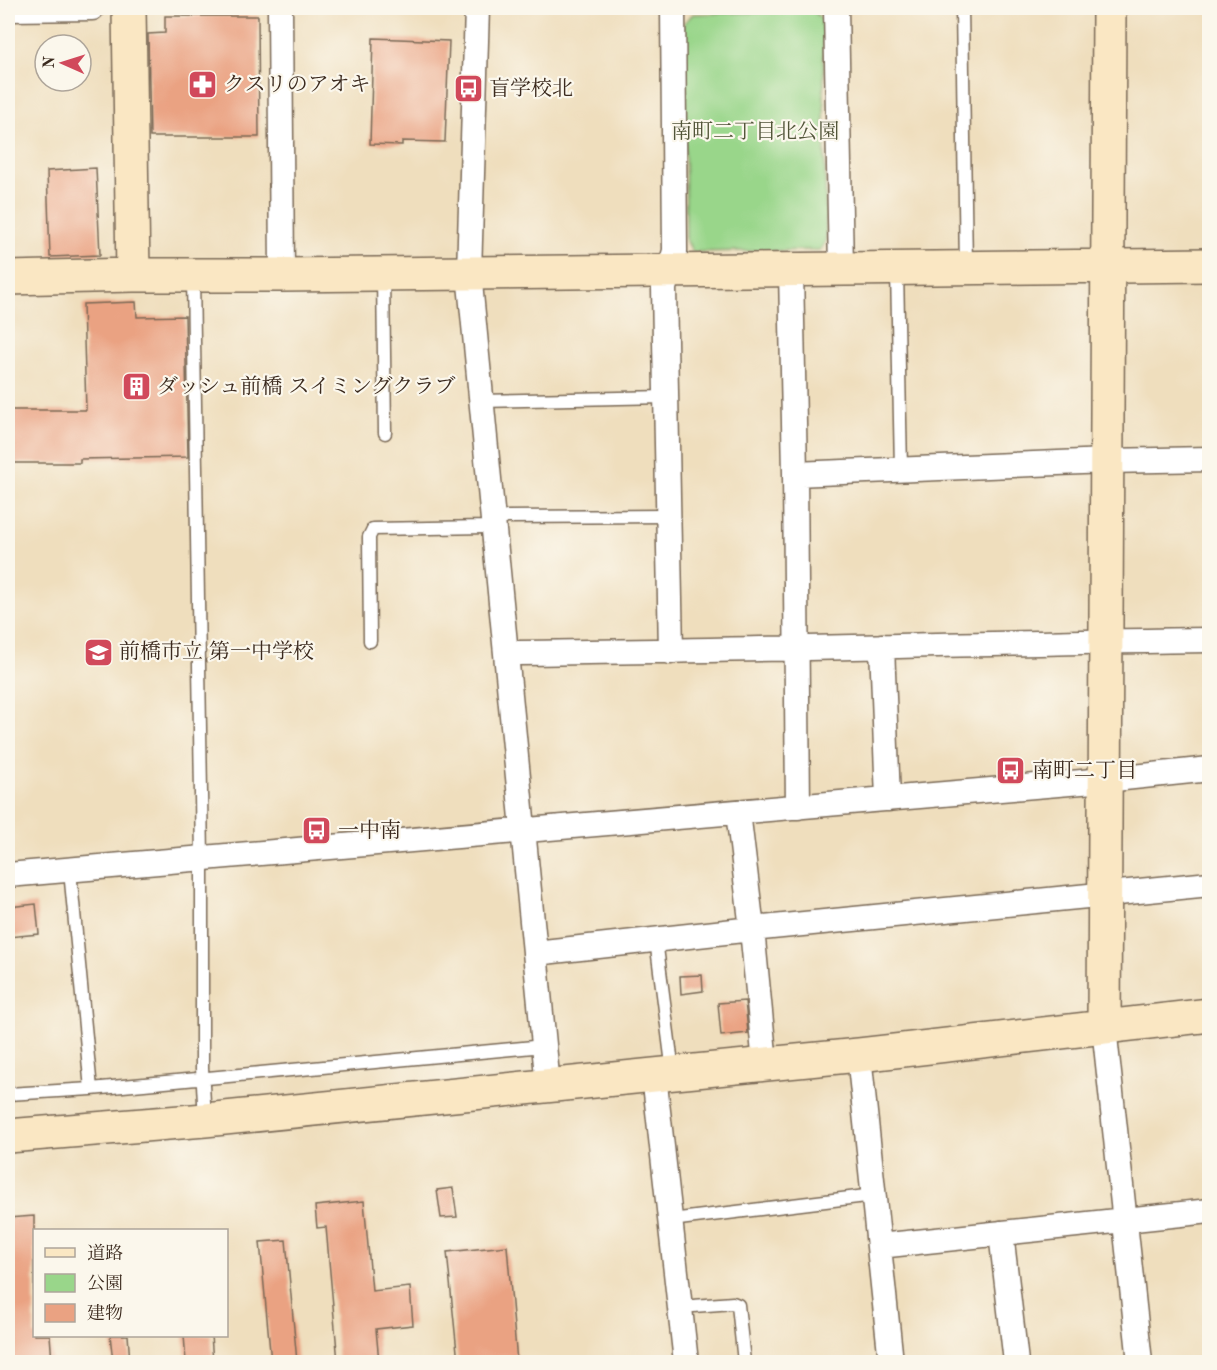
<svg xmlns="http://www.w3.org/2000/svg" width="1217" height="1370" viewBox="0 0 1217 1370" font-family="'Old Standard TT','Noto Serif JP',serif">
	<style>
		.green { fill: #99d68a; stroke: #6a8054; stroke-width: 1.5 }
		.building { fill: #eaa282 }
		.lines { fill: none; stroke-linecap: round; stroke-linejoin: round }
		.lane-casing { stroke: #7a6956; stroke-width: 15 }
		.street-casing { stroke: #7a6956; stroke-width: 27 }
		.secondary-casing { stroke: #7a6956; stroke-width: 36 }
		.lane { stroke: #fff; stroke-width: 12 }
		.street { stroke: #fff; stroke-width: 24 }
		.secondary { stroke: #fae7c3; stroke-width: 33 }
		.labels { text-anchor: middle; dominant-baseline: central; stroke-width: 4.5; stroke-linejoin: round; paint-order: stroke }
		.poi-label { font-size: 21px; fill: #3b2a1e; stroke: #fbf7ec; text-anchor: start }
		.park-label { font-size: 21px; fill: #525539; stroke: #fbf7ec }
	</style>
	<rect width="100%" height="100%" fill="#fbf7ec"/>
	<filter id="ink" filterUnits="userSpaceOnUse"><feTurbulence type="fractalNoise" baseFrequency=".0167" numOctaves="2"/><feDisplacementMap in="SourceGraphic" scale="12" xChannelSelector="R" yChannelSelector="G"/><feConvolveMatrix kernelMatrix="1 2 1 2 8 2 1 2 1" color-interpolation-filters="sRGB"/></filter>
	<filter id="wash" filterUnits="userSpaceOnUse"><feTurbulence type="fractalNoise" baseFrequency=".008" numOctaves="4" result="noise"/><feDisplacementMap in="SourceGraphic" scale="24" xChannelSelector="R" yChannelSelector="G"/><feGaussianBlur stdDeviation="1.35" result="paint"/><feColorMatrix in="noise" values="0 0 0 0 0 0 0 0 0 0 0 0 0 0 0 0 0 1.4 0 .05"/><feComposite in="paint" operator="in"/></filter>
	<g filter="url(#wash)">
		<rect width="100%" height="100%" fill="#efdebd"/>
		<path class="green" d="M 813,11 L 823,20 L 826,241 L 820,250 L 693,252 L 686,240 L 684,23 L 693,14 Z"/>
		<g id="blocks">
			<path class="building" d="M 165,16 L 258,16 L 259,137 L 150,137 L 148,34 L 165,33 Z
				M 373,38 L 449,41 L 445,142 L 402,141 L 402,145 L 370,144 Z
				M 96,168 L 100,255 L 50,257 L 47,171 Z
				M 136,302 L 137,317 L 185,316 L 188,457 L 80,459 L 80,463 L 8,463 L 8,410 L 86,410 L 83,304 Z
				M 36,904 L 39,934 L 8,937 L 8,907 Z
				M 702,975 L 703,991 L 681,994 L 680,976 Z
				M 745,1001 L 748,1033 L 721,1036 L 718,1003 Z
				M 453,1188 L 457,1217 L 441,1218 L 437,1190 Z
				M 364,1201 L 372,1291 L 410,1287 L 413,1325 L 376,1329 L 379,1362 L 338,1362 L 326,1227 L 317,1228 L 315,1206 Z
				M 34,1216 L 34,1335 L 50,1335 L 52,1362 L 8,1362 L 8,1218 Z
				M 286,1240 L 297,1362 L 271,1362 L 260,1242 Z
				M 507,1246 L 517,1362 L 458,1362 L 447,1252 Z
				M 110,1335 L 128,1335 L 130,1362 L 113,1362 Z
				M 184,1335 L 211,1335 L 213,1362 L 186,1362 Z"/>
		</g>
	</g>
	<g filter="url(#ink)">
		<use href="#blocks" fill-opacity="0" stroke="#7a6956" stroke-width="1.5"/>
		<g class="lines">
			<defs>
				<path id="lane" d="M 962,8 L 966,267
					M 897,270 L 901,470
					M 383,275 L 385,433
					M 193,276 L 202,859 L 202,1068 L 205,1119
					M 481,401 L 666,397
					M 370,641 L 369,537 L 373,529 L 486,527 L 493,521 L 507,517 L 668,516
					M 70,871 L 91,1089
					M 656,940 L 673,1072
					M 8,1094 L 91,1089 L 544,1046
					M 671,1220 L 874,1195
					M 680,1307 L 733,1303 L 738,1305 L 744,1362"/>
				<path id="street" d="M 280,8 L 282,275
					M 477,8 L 469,273 L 548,1086
					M 836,8 L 841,269
					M 8,9 L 92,8
					M 791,270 L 795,474 L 798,807
					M 795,474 L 1107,461 L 1210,459
					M 882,646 L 888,799
					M 671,652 L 664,288 L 675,251 L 673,8
					M 506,653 C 740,651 975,643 1210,640
					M 738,812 L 752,929 L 765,1064
					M 8,875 L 1105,780 L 1210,769
					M 535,953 L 752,929 L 1210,884
					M 1104,1027 L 1140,1362
					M 859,1055 L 891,1362
					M 654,1075 L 686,1362
					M 1001,1233 L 1016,1362
					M 879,1246 L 1210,1211"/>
				<path id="secondary" d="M 129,8 L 133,275
					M 8,278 L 133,275 L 282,275 L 1210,265
					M 1104,1027 L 1109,8
					M 8,1136 L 205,1120 L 654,1075 L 859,1055 L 1210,1015"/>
			</defs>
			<use href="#lane" class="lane-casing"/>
			<use href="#street" class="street-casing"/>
			<use href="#secondary" class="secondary-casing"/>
			<use href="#lane" class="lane"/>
			<use href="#street" class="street"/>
			<use href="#secondary" class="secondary"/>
		</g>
	</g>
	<defs>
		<symbol id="pharmacy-square" viewBox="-11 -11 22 22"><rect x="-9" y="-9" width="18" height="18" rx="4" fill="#d1495b" stroke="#fbf7ec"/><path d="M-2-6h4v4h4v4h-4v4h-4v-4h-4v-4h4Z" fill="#fff"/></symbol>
		<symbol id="bus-square" viewBox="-11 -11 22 22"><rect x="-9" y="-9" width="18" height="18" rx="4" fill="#d1495b" stroke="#fbf7ec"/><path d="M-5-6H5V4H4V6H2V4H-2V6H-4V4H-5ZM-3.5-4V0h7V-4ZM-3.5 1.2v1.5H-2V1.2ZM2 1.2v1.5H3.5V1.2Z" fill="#fff"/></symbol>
		<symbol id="building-square" viewBox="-11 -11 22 22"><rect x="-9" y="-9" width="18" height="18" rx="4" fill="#d1495b" stroke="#fbf7ec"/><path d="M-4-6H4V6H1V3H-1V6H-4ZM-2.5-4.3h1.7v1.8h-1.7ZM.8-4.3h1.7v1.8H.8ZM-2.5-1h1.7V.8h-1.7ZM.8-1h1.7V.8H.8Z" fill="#fff"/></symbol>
		<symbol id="school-square" viewBox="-11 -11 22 22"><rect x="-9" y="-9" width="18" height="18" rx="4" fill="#d1495b" stroke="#fbf7ec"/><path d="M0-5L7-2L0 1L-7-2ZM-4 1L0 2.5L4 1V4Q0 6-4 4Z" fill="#fff"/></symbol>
	</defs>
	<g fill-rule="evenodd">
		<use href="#pharmacy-square" x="186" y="68" width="33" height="33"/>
		<use href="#bus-square" x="452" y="72" width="33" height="33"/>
		<use href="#building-square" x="120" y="370" width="33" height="33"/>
		<use href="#school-square" x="82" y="636" width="33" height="33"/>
		<use href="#bus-square" x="994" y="754" width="33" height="33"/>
		<use href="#bus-square" x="300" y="814" width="33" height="33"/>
	</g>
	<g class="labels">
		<g class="poi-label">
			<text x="224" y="85">クスリのアオキ</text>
			<text x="489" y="89">盲学校北</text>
			<text x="157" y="387">ダッシュ前橋 スイミングクラブ</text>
			<text x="119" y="652">前橋市立 第一中学校</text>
			<text x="1032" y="771">南町二丁目</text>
			<text x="338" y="831">一中南</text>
		</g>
		<g class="park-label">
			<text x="755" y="132">南町二丁目北公園</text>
		</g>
	</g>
	<rect width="1217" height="1370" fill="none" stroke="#fbf7ec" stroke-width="30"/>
	<rect x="33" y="1229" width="195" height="108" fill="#fbf7ec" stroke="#aea59a" stroke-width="1.5"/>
	<rect x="45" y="1248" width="30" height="9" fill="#fae7c3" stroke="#aea59a" stroke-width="1.5"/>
	<text x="87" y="1259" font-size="18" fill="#3b2a1e">道路</text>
	<rect x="45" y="1274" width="30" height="18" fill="#99d68a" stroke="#aea59a" stroke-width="1.5"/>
	<text x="87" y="1289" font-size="18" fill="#3b2a1e">公園</text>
	<rect x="45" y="1304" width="30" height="18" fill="#eaa282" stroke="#aea59a" stroke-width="1.5"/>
	<text x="87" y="1319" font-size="18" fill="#3b2a1e">建物</text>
	<g transform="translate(63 63) rotate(273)"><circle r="28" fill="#fbf7ec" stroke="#aea59a" stroke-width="1.5"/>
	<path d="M0-4.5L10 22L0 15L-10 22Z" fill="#d1495b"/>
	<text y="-9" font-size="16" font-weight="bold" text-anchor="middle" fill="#3b2a1e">N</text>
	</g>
</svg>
